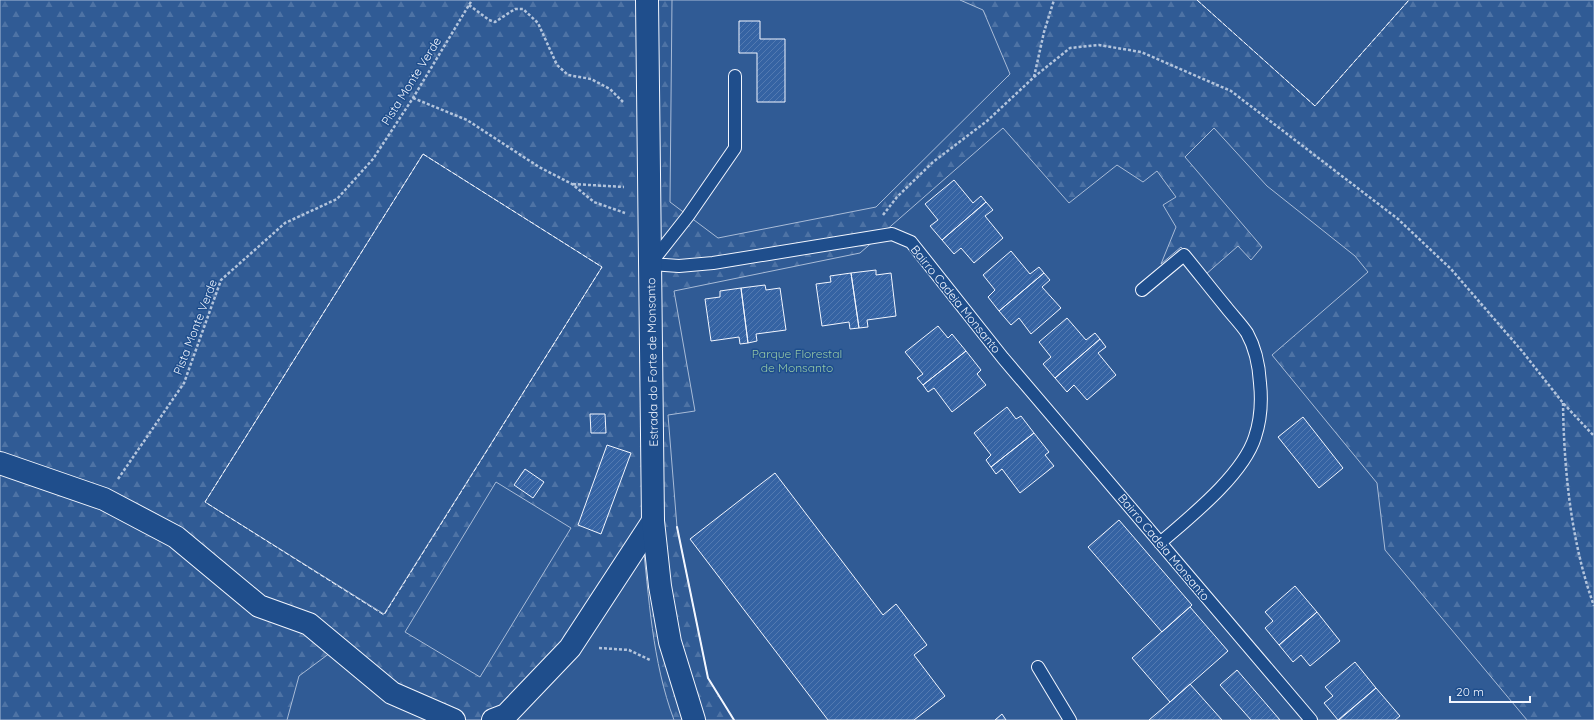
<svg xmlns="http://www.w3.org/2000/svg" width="1594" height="720" viewBox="0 0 1594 720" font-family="Quicksand,sans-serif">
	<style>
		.built { fill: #305b95; stroke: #a8bbd7 }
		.forest { fill: url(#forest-firs); stroke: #a8bbd7; fill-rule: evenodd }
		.building { fill: url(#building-hatch); stroke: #f2f6ff }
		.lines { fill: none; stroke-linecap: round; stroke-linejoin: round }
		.lane-casing { stroke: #f2f6ff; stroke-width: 14 }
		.street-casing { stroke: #f2f6ff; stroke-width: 24 }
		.secondary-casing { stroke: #f2f6ff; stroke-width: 24 }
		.path { stroke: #b3c4dc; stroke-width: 2.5; stroke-dasharray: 3 2; stroke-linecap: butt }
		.lane { stroke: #1f4e8c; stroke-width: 12 }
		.street { stroke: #1f4e8c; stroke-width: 22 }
		.secondary { stroke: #1f4e8c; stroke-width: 22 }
		.fence { stroke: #f2f6ff; stroke-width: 1; stroke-dasharray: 5 2; stroke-linecap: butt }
		.wall { stroke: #f2f6ff; stroke-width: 2 }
		.labels { text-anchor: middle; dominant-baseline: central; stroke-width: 3; stroke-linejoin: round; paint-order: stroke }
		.street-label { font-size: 12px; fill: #f2f6ff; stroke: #1f4e8c }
		.park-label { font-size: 12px; fill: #97c8a6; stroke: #1f4e8c }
	</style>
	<defs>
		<pattern id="forest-firs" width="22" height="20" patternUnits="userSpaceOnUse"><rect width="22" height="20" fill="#305b95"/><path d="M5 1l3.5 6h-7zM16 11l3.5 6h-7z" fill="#4e73a5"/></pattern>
		<pattern id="building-hatch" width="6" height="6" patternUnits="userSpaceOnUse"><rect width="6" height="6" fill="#3563a3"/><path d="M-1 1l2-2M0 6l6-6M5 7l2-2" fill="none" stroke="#537ab1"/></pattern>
	</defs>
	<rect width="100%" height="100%" fill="#1f4e8c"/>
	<path class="built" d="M 0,0 L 1594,0 L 1594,720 L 0,720 Z"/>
	<path class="forest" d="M 0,0 L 672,0 L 670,202 L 718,238 L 876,207 L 1010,74 L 983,10 L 960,0 L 1197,0 L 1315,106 L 1409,0 L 1594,0 L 1594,720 L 1527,720 L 1385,550 L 1377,483 L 1272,355 L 1368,272 L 1355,256 L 1267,186 L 1214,128 L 1185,157 L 1262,247 L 1251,260 L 1238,246 L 1205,275 L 1181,247 L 1161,264 L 1176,227 L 1163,205 L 1176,197 L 1157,171 L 1143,182 L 1117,165 L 1069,203 L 1003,128 L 860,253 L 674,291 L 695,411 L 668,415 L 677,527 L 708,678 L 734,720 L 674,720 C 652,661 649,597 642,535 L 570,648 L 493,720 L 454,720 L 338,647 L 299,676 L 287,720 L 0,720 ZM 423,154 L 602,267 L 384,614 L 205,502 ZM 496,482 L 571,528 L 480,677 L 405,632 Z"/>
	<path class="building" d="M 739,21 L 760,21 L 760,39 L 785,39 L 785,102 L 757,102 L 757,53 L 739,53 Z
		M 954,180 L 973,203 L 981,196 L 986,202 L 942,240 L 930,226 L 938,220 L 925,204 Z
		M 986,202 L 993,210 L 985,216 L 1003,238 L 974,263 L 961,248 L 954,254 L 942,240 Z
		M 1011,251 L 1030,274 L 1039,267 L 1044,273 L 999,311 L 988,297 L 995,290 L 983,275 Z
		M 876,270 L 876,275 L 891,273 L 896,316 L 867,320 L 868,327 L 859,328 L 851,273 Z
		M 851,273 L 859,328 L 850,329 L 849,322 L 822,326 L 816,284 L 831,282 L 830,276 Z
		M 1044,273 L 1050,280 L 1042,287 L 1061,308 L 1031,334 L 1019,318 L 1011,325 L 999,311 Z
		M 765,285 L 766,290 L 780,288 L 786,330 L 756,334 L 757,341 L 748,343 L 741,288 Z
		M 741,288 L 748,343 L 740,344 L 739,337 L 711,341 L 705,299 L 720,297 L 720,291 Z
		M 1067,318 L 1086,340 L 1095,333 L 1100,339 L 1055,378 L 1043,364 L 1051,357 L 1039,342 Z
		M 938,326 L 948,338 L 952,334 L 966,351 L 923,385 L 917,378 L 923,374 L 905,352 Z
		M 1100,339 L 1106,347 L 1098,353 L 1116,375 L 1087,400 L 1074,385 L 1067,392 L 1055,378 Z
		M 966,351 L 981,370 L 977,374 L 986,385 L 952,412 L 934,388 L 928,392 L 923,385 Z
		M 1007,407 L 1016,419 L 1021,416 L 1034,433 L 991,467 L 986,460 L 991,455 L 974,433 Z
		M 590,414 L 605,414 L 606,433 L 591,433 Z
		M 1303,417 L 1343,468 L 1319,488 L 1278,437 Z
		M 1034,433 L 1049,452 L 1045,455 L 1054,466 L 1020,493 L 1002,469 L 996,474 L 991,467 Z
		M 607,445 L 631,453 L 601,534 L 578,525 Z
		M 525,469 L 544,482 L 533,498 L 514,485 Z
		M 775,473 L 883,615 L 896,604 L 927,645 L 914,655 L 945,696 L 914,720 L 828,720 L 690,539 Z
		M 1119,520 L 1192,605 L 1162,632 L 1088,547 Z
		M 1295,586 L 1317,612 L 1279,645 L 1265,628 L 1273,621 L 1265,612 Z
		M 1190,607 L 1228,651 L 1170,702 L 1132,658 Z
		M 1317,612 L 1340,641 L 1310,666 L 1301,655 L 1293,662 L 1279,645 Z
		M 1355,662 L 1376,688 L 1338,720 L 1324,703 L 1333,696 L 1325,687 Z
		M 1237,670 L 1280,720 L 1251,720 L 1220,685 Z
		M 1190,684 L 1222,720 L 1149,720 L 1170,702 Z
		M 1376,688 L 1400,716 L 1395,720 L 1339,720 Z
		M 1002,714 L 1006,720 L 995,720 Z"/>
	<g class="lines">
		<defs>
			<path id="lane" d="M 651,263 L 688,216 L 735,148 L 735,76
				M 651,264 L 679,266 L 713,263 L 892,234 L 911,242 L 1003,358 L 1311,720
				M 1142,290 L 1184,255 C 1198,272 1212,290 1226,307 C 1233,316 1241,324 1247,333 C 1256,349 1259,366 1260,383 C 1262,402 1261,419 1255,437 C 1243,475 1190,517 1160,543
				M 1038,667 L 1070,720"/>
			<path id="street" d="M 0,463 L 104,499 L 176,537 L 259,606 L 309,624 L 392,693 L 454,720
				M 493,720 L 506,715 L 570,648 L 653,521"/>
			<path id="secondary" d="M 647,0 L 653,521 L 660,586 L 670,642 L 694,720"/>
		</defs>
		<use href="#lane" class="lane-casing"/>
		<use href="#street" class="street-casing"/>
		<use href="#secondary" class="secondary-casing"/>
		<path class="path" d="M 469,5 L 489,20 L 495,22 L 515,9 L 523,9 L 538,23 L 557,65 L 568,75 L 591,79 L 610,89 L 623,102
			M 1034,77 L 1044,32 L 1054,0
			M 413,98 L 467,120 L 539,167 L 572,184 L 594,202 L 625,213
			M 573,184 L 624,187
			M 883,215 L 897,197 L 933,162 L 987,121 L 1034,77 L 1070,48 L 1099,45 L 1141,52 L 1231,91 L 1398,219 L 1451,269 L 1522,351 L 1563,403 L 1594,436
			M 1563,403 C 1564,471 1571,542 1594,606
			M 118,479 L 184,383 L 221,280 L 285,223 L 337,199 L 373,159 L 413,98 L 472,0
			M 599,648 L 629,650 L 650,660"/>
		<use href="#lane" class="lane"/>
		<use href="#street" class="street"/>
		<use href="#secondary" class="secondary"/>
		<path class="fence" d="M 1197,0 L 1315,106 L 1409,0
			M 423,154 L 602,267 L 384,615 L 205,502 Z"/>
		<path class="wall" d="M 677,527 L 708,678 L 734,720"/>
	</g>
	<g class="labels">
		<g class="street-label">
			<text transform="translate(411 81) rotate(-58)">Pista Monte Verde</text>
			<text transform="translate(956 299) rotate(51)">Bairro Cadeia Monsanto</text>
			<text transform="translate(195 327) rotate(-69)">Pista Monte Verde</text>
			<text transform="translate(652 362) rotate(-91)">Estrada do Forte de Monsanto</text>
			<text transform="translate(1164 547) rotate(50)">Bairro Cadeia Monsanto</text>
		</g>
		<g class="park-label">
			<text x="797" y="353">Parque Florestal<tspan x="797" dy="14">de Monsanto</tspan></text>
		</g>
	</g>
	<path d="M1450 696v6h80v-6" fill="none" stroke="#f2f6ff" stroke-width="2"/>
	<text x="1456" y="696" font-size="12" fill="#f2f6ff" stroke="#1f4e8c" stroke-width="3" paint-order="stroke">20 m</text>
</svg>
